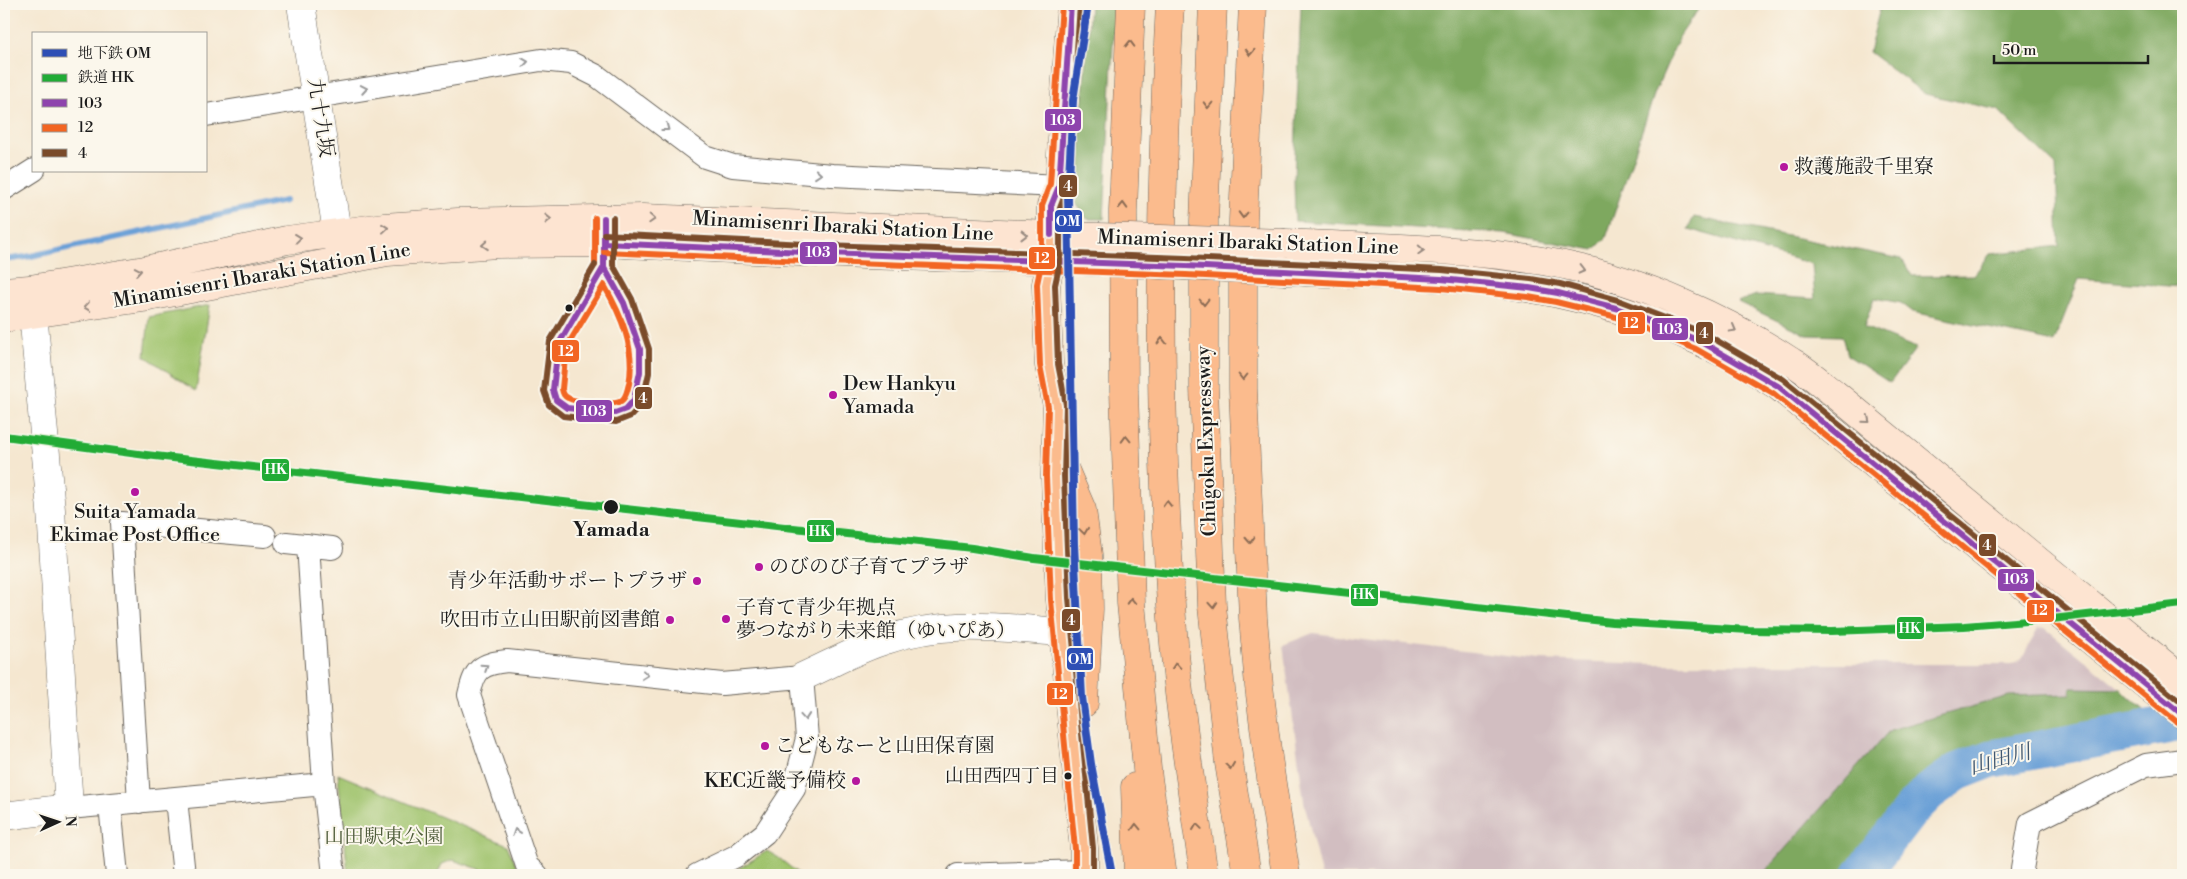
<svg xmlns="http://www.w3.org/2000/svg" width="2187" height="879" viewBox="0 0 2187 879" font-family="'Libre Bodoni','Noto Serif JP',serif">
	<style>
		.industrial { fill: #d2bec1 }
		.green { fill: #9ec26b; stroke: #5d6f44 }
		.forest { fill: #7ea85f; stroke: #4d623e }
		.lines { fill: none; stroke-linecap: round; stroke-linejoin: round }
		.stream { stroke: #6ba0d7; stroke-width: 6 }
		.river { stroke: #6ba0d7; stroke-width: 38 }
		.minor-casing { stroke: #68635b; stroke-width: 24 }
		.tertiary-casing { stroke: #68635b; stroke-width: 29 }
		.secondary-casing { stroke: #68635b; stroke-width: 29 }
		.primary-casing { stroke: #68635b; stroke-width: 29 }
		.motorway-casing { stroke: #68635b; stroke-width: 29 }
		.minor { stroke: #fff; stroke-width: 22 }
		.tertiary { stroke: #fff; stroke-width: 28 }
		.secondary { stroke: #fde4d1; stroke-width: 28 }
		.primary { stroke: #fbbb8d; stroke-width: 28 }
		.motorway { stroke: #fbbb8d; stroke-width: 28 }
		.secondary-bridge-casing { stroke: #68635b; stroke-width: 29; stroke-linecap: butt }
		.secondary-bridge { stroke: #fde4d1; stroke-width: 28 }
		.bus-1-casing { stroke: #fbf7ec; stroke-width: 10 }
		.bus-2-casing { stroke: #fbf7ec; stroke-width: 10 }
		.bus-3-casing { stroke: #fbf7ec; stroke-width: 10 }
		.bus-1 { stroke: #8e44ad; stroke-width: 6 }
		.bus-2 { stroke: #f26522; stroke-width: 6 }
		.bus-3 { stroke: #7a4b2a; stroke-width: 6 }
		.rail-1-casing { stroke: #fbf7ec; stroke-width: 11 }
		.rail-1 { stroke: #21ab36; stroke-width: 8 }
		.metro-1-casing { stroke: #fbf7ec; stroke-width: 11 }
		.metro-1 { stroke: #2e4fb5; stroke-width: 8 }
		.oneway { stroke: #8c6c54 }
		.oneway2 { stroke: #999 }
		.oneway3 { stroke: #988a80 }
		.poi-dot { fill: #b5179e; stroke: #fbf7ec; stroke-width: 2 }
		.bus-dot { fill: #1c1c1c; stroke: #fbf7ec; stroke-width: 2 }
		.labels { text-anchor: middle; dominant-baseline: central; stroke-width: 4; stroke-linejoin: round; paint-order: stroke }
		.bus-label { font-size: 19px; fill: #1c1c1c; stroke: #fbf7ec; text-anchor: end }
		.street-label { font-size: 20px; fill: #1c1c1c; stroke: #fbf7ec }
		.poi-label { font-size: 20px; fill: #1c1c1c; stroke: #fbf7ec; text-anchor: start }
		.stop-label { font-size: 20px; font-weight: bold; fill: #1c1c1c; stroke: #fbf7ec }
		.park-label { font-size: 20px; fill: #505e3c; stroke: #fbf7ec }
		.water-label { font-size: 21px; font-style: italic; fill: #405770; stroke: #fbf7ec }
		.line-badge { stroke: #fbf7ec; stroke-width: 2 }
		.badge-label { font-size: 14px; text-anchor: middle; font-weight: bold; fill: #fff }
	</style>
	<rect width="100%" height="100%" fill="#fbf7ec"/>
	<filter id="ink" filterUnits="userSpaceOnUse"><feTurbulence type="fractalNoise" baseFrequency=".02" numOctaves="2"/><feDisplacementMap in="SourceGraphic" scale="10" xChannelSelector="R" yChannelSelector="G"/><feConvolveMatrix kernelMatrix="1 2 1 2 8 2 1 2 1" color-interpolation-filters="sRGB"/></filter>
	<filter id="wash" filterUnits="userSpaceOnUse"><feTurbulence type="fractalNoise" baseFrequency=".0096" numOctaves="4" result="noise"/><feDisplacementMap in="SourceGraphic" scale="20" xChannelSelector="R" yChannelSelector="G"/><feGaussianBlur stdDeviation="1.12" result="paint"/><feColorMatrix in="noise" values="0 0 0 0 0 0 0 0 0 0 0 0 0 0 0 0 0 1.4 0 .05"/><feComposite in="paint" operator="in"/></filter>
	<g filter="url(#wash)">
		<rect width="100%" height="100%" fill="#f5e7d0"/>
		<path class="industrial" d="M 2039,626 L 2039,629 L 2045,628 L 2121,689 L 2072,688 L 2072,694 L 2009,696 L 1890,730 L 1762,875 L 1321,875 L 1304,801 L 1283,645 L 1313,633 L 1539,660 L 1654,664 L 2011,664 L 2017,663 L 2022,659 Z"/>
		<path class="green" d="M 210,305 L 196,391 L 145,356 L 149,317 Z
			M 338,774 L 508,845 L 521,875 L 489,875 L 488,872 L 453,860 L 442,864 L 437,875 L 348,875 Z
			M 767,851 L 779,858 L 800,875 L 728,875 Z"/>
		<path class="forest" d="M 1090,4 L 1115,4 L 1104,219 L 1087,219 L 1075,202 Z
			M 1301,4 L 1702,4 L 1679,37 L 1655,92 L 1606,238 L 1594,250 L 1504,233 L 1295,221 L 1294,178 Z
			M 1881,4 L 2183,4 L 2183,301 L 2180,287 L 2079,279 L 2054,342 L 1913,312 L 1901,303 L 1874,298 L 1864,327 L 1916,348 L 1890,383 L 1847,355 L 1842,336 L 1807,335 L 1738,302 L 1756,295 L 1815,299 L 1812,264 L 1688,229 L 1694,217 L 1902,259 L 1912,276 L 1974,275 L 1990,254 L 2059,246 L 2056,166 L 1998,110 L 1925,94 L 1869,52 Z
			M 2071,688 L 2121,689 L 2152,717 L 1987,751 L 1953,764 L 1925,783 L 1905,802 L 1848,875 L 1762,875 L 1890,730 L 2009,696 L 2071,694 Z"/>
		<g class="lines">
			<path class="stream" d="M 4,260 L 26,257 L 285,201"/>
			<path class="river" d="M 1861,875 L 1910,811 L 1929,792 L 1957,772 L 1990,759 L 2183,722"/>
		</g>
	</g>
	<g filter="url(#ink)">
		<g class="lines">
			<defs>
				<path id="minor" d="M 206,115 L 541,60 L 571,63 L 597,76 L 705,157 L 733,166 L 832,175 L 1059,186
					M 4,189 L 34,170
					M 286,543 L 332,548
					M 308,545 L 324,784 L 334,875
					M 176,799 L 184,875
					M 139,802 L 122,523 L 265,536
					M 110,805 L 117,875
					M 69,808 L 324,784
					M 537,875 L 527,866 L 469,695 C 475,669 480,664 507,661 L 722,684 L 802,677 L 807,738 L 794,789 L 765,833 L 736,856 L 697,875
					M 958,875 L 1084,871
					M 2021,875 L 2030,823 L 2146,765 L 2183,760"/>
				<path id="tertiary" d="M 301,4 L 341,257
					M 802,677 C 829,665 857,649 886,640 C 946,619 1002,628 1064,632 L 1073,636 L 1081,644
					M 4,816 L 69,808 L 51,510 L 31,291"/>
				<path id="secondary" d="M 1285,243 C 1377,248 1473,247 1564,265 C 1642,281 1725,318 1792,362 C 1807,371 1821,383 1835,394 L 2183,680
					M 1287,271 C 1376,276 1471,275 1559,294 C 1637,310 1712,342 1778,386 L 2183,715
					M 4,291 L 30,289 L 145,270 L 287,240 L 384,227 L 458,222 L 643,218 L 1098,237
					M 4,318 L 143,298 L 387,252 L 497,244 L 604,243 L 864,255 L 1098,262"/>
				<path id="primary" d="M 1071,4 L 1059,186 L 1051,206 L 1051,261 L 1046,284 L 1049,365 L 1057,406 L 1055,476 L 1060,599 L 1084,849 L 1084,875
					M 1131,4 L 1123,211 L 1124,391 L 1131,603 L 1148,779 L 1163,875
					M 1253,4 L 1243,220 L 1243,389 L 1253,618 L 1259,686 L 1268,758 L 1286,875
					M 1061,461 L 1082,510 L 1088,555 L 1089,609 L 1084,703
					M 1135,787 L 1138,875"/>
				<path id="motorway" d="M 1170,4 C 1159,202 1158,407 1171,605 C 1177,696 1191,785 1204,875
					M 1213,4 L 1204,221 L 1204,387 L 1212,606 L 1229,763 L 1247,875"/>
			</defs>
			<use href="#minor" class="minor-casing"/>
			<use href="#tertiary" class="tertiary-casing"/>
			<use href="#secondary" class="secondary-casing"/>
			<use href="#primary" class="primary-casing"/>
			<use href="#motorway" class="motorway-casing"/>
			<use href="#minor" class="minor"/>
			<use href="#tertiary" class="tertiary"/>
			<use href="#secondary" class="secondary"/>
			<use href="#primary" class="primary"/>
			<use href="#motorway" class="motorway"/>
			<defs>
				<path id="secondary-bridge" d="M 1098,237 L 1285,243
					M 1098,262 L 1287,271"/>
			</defs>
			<use href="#secondary-bridge" class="secondary-bridge-casing"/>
			<use href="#secondary-bridge" class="secondary-bridge"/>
			<defs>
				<path id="bus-1" d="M 604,218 L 604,267
					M 1051,235 L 1051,206 L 1059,186 L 1071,4
					M 604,243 L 826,253 L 1186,266 L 1441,279 L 1529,288 L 1558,293 L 1616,308 L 1700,341 L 1778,386 L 2183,715
					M 604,267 L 624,303 L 640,349 L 640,372 L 634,400 L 626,409 L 615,413 L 567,408 L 556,400 L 553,390 L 558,345 Z"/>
				<path id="bus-2" d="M 1062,4 L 1050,184 L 1042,205 L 1042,260 L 1037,284 L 1040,365 L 1048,407 L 1046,476 L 1051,600 L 1075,849 L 1075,875
					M 595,218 L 595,265
					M 604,252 L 826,262 L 1186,275 L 1441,288 L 1528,297 L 1556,302 L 1613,316 L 1696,349 L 1773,393 L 2177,722
					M 604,285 C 621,315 636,348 629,384 C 627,390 627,397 621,401 C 615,406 575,402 568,398 C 564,396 563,394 562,389 L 566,348 Z"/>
				<path id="bus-3" d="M 1080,5 L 1068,187 L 1060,208 L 1060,262 L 1055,285 L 1058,364 L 1066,405 L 1064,476 L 1069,598 L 1093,848 L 1093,875
					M 604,234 L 826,245 L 1186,258 L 1442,270 L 1531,279 L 1560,284 L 1618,300 L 1704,333 L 1783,379 L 2183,704
					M 595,265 L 550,341 L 544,391 L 549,405 L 563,416 L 616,422 L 631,416 L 642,404 L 649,373 L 649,349 L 632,299 L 613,265 L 613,218"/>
			</defs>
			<use href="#bus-1" class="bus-1-casing"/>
			<use href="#bus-2" class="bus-2-casing"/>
			<use href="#bus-3" class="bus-3-casing"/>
			<use href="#bus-1" class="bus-1"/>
			<use href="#bus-2" class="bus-2"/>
			<use href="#bus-3" class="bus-3"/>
			<defs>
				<path id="rail-1" d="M 4,436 L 146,455 L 972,548 L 1034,558 L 1612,622 L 1749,630 L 1832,631 L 1964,626 L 2052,619 L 2183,604"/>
			</defs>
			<use href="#rail-1" class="rail-1-casing"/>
			<use href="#rail-1" class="rail-1"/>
			<defs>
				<path id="metro-1" d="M 1088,4 L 1073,100 L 1068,196 L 1074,544 L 1082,697 L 1091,764 L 1112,875"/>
			</defs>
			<use href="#metro-1" class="metro-1-casing"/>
			<use href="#metro-1" class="metro-1"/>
		</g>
		<defs><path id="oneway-chevron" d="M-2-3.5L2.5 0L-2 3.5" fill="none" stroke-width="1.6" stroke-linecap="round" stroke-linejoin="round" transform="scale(1.25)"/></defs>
		<g class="oneway">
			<use href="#oneway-chevron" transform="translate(1130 44) rotate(-89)"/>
			<use href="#oneway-chevron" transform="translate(1250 52) rotate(93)"/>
			<use href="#oneway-chevron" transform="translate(1208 105) rotate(92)"/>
			<use href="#oneway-chevron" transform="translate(1123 206) rotate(-88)"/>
			<use href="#oneway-chevron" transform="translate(1243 215) rotate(92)"/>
			<use href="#oneway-chevron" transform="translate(1204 302) rotate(90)"/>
			<use href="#oneway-chevron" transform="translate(1162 341) rotate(-90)"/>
			<use href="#oneway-chevron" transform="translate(1243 377) rotate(90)"/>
			<use href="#oneway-chevron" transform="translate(1126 439) rotate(-92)"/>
			<use href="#oneway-chevron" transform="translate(1167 504) rotate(-92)"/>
			<use href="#oneway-chevron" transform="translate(1084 531) rotate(82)"/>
			<use href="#oneway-chevron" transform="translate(1250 540) rotate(87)"/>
			<use href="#oneway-chevron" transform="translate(1131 601) rotate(-92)"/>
			<use href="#oneway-chevron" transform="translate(1213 605) rotate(86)"/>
			<use href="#oneway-chevron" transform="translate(1176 666) rotate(-95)"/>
			<use href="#oneway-chevron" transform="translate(1230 766) rotate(82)"/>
			<use href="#oneway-chevron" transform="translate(1136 827) rotate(-92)"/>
			<use href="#oneway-chevron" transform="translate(1197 827) rotate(-98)"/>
		</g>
		<g class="oneway2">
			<use href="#oneway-chevron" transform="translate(525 62) rotate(-8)"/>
			<use href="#oneway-chevron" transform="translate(364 89) rotate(-10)"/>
			<use href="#oneway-chevron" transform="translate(666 128) rotate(37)"/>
			<use href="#oneway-chevron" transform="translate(818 174) rotate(5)"/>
			<use href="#oneway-chevron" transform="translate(485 667) rotate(-33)"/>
			<use href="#oneway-chevron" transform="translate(645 675) rotate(6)"/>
			<use href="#oneway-chevron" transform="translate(805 717) rotate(85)"/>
			<use href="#oneway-chevron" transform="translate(516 832) rotate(-109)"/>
		</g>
		<g class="oneway3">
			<use href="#oneway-chevron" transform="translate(548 219) rotate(-1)"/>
			<use href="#oneway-chevron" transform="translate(652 219) rotate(3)"/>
			<use href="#oneway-chevron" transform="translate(385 228) rotate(-6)"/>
			<use href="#oneway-chevron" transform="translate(1024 235) rotate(1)"/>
			<use href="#oneway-chevron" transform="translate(298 238) rotate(-7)"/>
			<use href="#oneway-chevron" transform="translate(485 245) rotate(176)"/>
			<use href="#oneway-chevron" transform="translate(1421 250) rotate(3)"/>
			<use href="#oneway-chevron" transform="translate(1582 270) rotate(14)"/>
			<use href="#oneway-chevron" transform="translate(138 271) rotate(-10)"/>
			<use href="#oneway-chevron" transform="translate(87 307) rotate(171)"/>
			<use href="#oneway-chevron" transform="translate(1733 329) rotate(29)"/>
			<use href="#oneway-chevron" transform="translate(1867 420) rotate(39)"/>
		</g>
	</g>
	<g class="poi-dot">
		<circle cx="1784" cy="167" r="5"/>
		<circle cx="833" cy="395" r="5"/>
		<circle cx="135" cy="492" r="5"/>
		<circle cx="759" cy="567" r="5"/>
		<circle cx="697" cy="581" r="5"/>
		<circle cx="726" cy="619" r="5"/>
		<circle cx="670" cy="620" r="5"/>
		<circle cx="765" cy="746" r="5"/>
		<circle cx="856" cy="781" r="5"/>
	</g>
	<g class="bus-dot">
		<circle cx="569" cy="308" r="4.5"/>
		<circle cx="611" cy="507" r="8"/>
		<circle cx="1068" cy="776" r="4.5"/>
	</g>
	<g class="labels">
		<g class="bus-label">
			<text x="1059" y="776">山田西四丁目</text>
		</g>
		<g class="street-label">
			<text transform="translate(320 118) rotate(81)">九十九坂</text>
			<text transform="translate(843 227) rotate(3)">Minamisenri Ibaraki Station Line</text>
			<text transform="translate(1248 243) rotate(2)">Minamisenri Ibaraki Station Line</text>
			<text transform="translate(262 276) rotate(-10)">Minamisenri Ibaraki Station Line</text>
			<text transform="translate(1207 441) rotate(-92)">Chūgoku Expressway</text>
		</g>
		<g class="poi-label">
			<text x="1794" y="167">救護施設千里寮</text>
			<text x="843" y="384">Dew Hankyu<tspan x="843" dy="23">Yamada</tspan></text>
			<text x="135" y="512" text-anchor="middle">Suita Yamada<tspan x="135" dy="23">Ekimae Post Office</tspan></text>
			<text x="769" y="567">のびのび子育てプラザ</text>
			<text x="687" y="581" text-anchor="end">青少年活動サポートプラザ</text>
			<text x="736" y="608">子育て青少年拠点<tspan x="736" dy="23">夢つながり未来館（ゆいぴあ）</tspan></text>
			<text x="660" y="620" text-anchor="end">吹田市立山田駅前図書館</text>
			<text x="775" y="746">こどもなーと山田保育園</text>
			<text x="846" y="781" text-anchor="end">KEC近畿予備校</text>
		</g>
		<g class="stop-label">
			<text x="611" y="530">Yamada</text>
		</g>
		<g class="park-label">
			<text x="384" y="837">山田駅東公園</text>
		</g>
		<g class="water-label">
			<text transform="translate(2000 760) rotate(-15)">山田川</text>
		</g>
	</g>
	<g class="line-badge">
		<rect x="1044" y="108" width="38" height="24" rx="5" fill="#8e44ad"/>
		<rect x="1058" y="174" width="20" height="24" rx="5" fill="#7a4b2a"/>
		<rect x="1054" y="209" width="29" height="24" rx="5" fill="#2e4fb5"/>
		<rect x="799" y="241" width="39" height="24" rx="5" fill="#8e44ad"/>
		<rect x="1028" y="246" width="28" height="24" rx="5" fill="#f26522"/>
		<rect x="1617" y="311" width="29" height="24" rx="5" fill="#f26522"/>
		<rect x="1651" y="317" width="38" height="24" rx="5" fill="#8e44ad"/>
		<rect x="1695" y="321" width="19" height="24" rx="5" fill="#7a4b2a"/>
		<rect x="551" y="339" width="29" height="24" rx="5" fill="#f26522"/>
		<rect x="634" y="386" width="19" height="24" rx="5" fill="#7a4b2a"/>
		<rect x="575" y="399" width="38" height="24" rx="5" fill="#8e44ad"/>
		<rect x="261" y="458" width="29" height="24" rx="5" fill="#21ab36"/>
		<rect x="806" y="519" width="29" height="24" rx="5" fill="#21ab36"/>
		<rect x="1978" y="533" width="19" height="24" rx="5" fill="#7a4b2a"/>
		<rect x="1997" y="568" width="38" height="24" rx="5" fill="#8e44ad"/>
		<rect x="1350" y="583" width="29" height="24" rx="5" fill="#21ab36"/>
		<rect x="2026" y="599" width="29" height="24" rx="5" fill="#f26522"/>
		<rect x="1061" y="608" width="20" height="24" rx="5" fill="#7a4b2a"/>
		<rect x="1896" y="616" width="29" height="24" rx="5" fill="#21ab36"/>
		<rect x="1066" y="647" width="28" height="24" rx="5" fill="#2e4fb5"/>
		<rect x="1046" y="682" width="28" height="24" rx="5" fill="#f26522"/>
	</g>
	<g class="badge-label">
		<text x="1063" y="125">103</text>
		<text x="1068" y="191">4</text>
		<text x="1068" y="226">OM</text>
		<text x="818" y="257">103</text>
		<text x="1042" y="263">12</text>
		<text x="1631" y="328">12</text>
		<text x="1670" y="334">103</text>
		<text x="1704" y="338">4</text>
		<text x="566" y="356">12</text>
		<text x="643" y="403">4</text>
		<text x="594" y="416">103</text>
		<text x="276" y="474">HK</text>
		<text x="820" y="536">HK</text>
		<text x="1987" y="550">4</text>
		<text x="2016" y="584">103</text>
		<text x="1364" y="599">HK</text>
		<text x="2040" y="615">12</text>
		<text x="1071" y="625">4</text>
		<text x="1910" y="633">HK</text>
		<text x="1080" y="664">OM</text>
		<text x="1060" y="699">12</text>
	</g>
	<rect width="2187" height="879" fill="none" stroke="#fbf7ec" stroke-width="20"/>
	<rect x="32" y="32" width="175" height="140" fill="#fbf7ec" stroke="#a29f99"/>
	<rect x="42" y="49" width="25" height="8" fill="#2e4fb5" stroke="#a29f99"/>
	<text x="78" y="58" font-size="15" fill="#1c1c1c">地下鉄 OM</text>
	<rect x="42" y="74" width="25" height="8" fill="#21ab36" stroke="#a29f99"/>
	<text x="78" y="82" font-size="15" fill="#1c1c1c">鉄道 HK</text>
	<rect x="42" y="99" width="25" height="8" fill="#8e44ad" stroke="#a29f99"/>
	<text x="78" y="108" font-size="15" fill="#1c1c1c">103</text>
	<rect x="42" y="124" width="25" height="8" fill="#f26522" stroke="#a29f99"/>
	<text x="78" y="132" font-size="15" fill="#1c1c1c">12</text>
	<rect x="42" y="149" width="25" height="8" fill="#7a4b2a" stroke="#a29f99"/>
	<text x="78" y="158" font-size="15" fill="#1c1c1c">4</text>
	<g transform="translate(58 822) rotate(87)" stroke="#fbf7ec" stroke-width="4" paint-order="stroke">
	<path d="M0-4L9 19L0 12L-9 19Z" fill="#1c1c1c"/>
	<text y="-8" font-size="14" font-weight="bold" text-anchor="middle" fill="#1c1c1c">N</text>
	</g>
	<path d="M1994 55v8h154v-8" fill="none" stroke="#1c1c1c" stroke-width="2.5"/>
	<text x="2002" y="55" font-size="15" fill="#1c1c1c" stroke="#fbf7ec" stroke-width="4" paint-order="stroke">50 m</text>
</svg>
